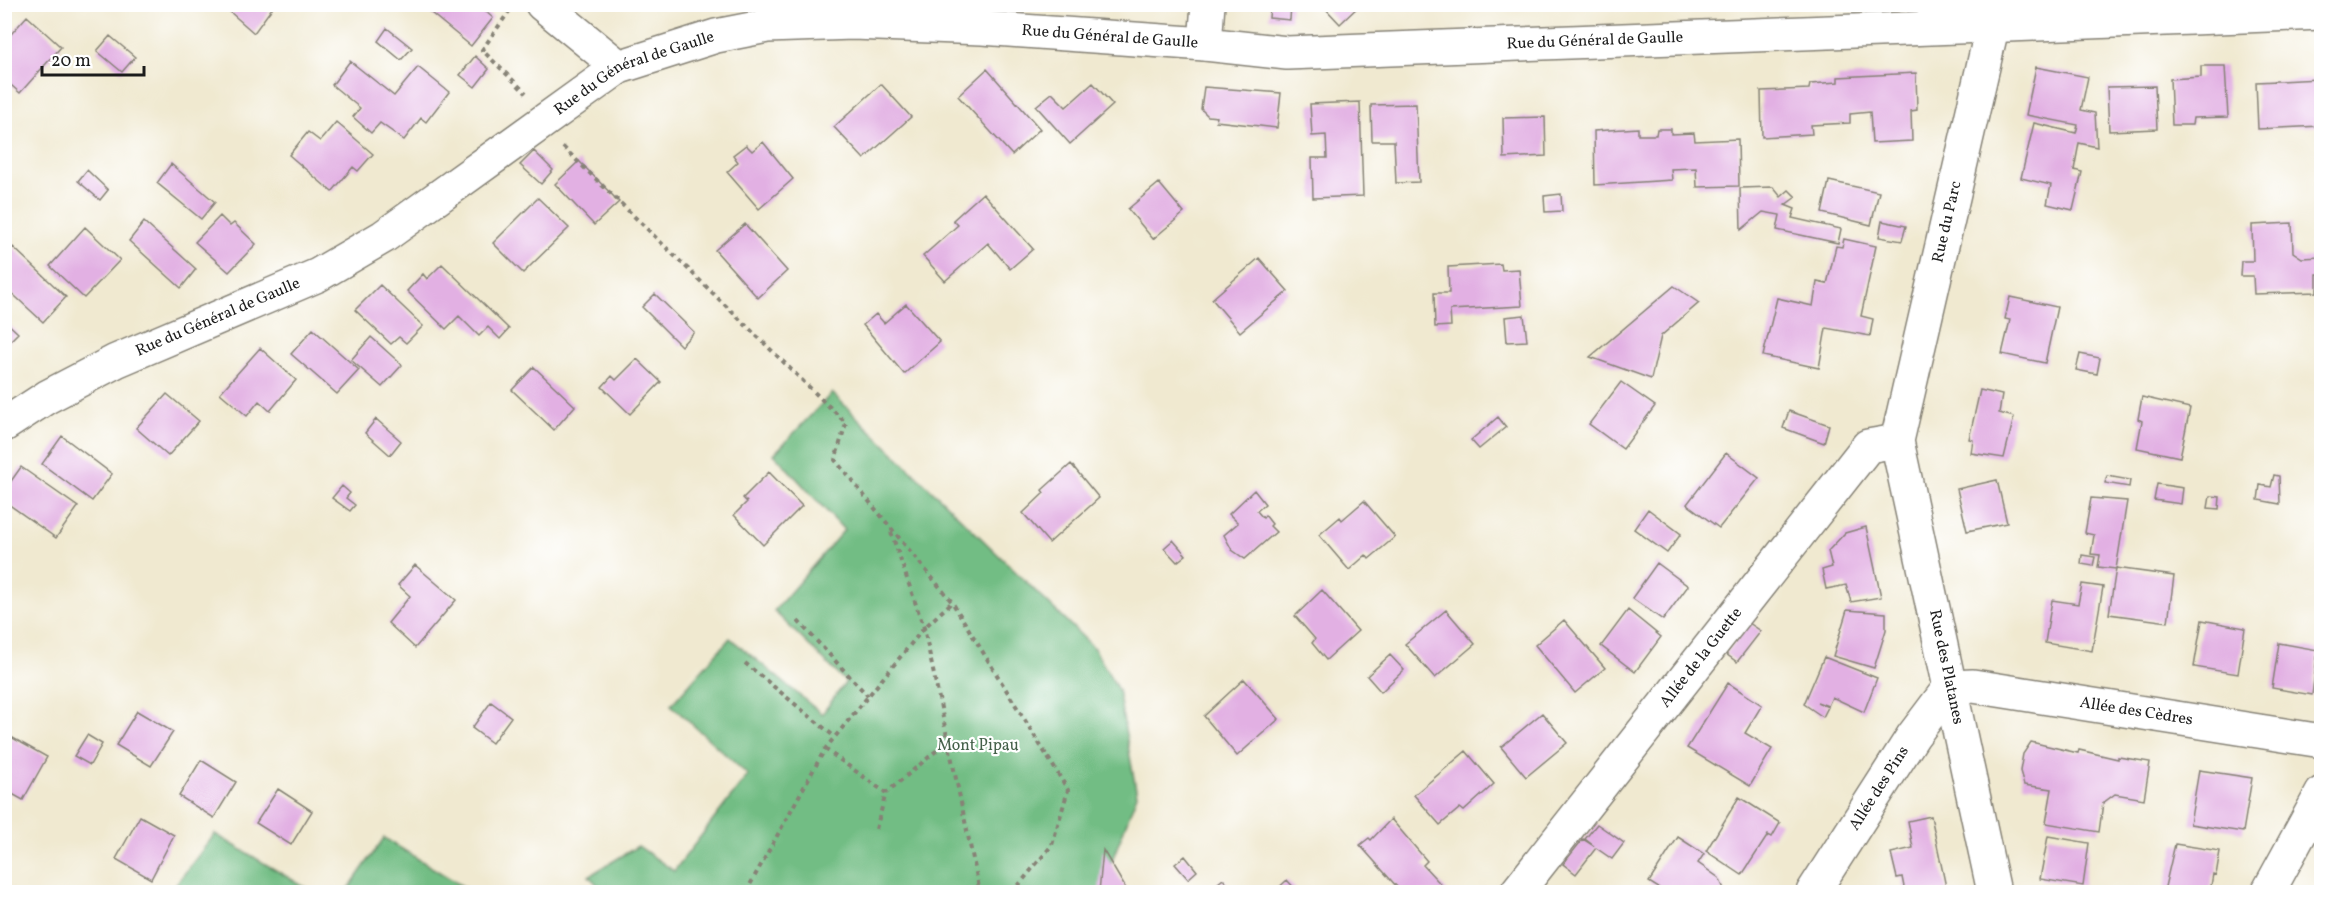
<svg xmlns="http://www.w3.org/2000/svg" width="2326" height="897" viewBox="0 0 2326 897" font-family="Vollkorn,serif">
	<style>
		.forest { fill: #72bd84; stroke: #476c50; stroke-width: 1.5 }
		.building { fill: #e2b0e3 }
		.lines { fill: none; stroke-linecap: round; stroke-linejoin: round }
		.minor-casing { stroke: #868276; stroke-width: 36 }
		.path { stroke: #868276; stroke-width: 4; stroke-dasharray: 4.5 4.5; stroke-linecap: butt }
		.minor { stroke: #fff; stroke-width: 33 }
		.labels { text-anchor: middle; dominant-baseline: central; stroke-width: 4.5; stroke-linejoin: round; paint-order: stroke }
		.street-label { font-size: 16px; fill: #1c1c1c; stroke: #fff }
		.park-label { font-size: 16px; fill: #446049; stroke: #fff }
	</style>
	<rect width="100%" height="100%" fill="#fff"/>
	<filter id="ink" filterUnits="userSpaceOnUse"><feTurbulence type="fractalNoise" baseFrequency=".0167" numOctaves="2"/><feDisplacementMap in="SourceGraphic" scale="12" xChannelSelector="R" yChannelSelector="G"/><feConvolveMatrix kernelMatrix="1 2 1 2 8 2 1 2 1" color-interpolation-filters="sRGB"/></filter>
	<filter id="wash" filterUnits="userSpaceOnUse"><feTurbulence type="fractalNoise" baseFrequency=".008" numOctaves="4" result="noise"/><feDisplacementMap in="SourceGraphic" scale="24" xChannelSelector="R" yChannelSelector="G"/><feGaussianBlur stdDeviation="1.35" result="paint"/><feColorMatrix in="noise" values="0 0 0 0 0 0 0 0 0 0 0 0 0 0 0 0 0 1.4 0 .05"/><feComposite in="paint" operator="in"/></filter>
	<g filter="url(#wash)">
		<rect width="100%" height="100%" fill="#f0e9d0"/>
		<path class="forest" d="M 832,393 L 1094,648 L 1118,690 L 1137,795 L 1100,892 L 604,892 L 589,876 L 638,846 L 674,871 L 748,775 L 671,705 L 730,638 L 822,714 L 846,682 L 774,611 L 844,530 L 774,454 Z
			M 215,834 L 313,892 L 170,892 Z
			M 384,838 L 472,892 L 346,892 Z"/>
		<g id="blocks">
			<path class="building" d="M 221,4 L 275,4 L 254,33 Z
				M 420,4 L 477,4 L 493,18 L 471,46 Z
				M 1270,4 L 1291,4 L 1290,20 L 1269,18 Z
				M 1332,4 L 1361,4 L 1340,24 L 1326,9 Z
				M 27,16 L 61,47 L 20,93 L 4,79 L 4,42 Z
				M 387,28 L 412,48 L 401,60 L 378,41 Z
				M 110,36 L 135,57 L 122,72 L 97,51 Z
				M 475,56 L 489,69 L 475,87 L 460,75 Z
				M 350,61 L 394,96 L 418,67 L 449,92 L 426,122 L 421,118 L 404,140 L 380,123 L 371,133 L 353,117 L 360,108 L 332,85 Z
				M 2201,66 L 2225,66 L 2228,117 L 2193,118 L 2192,125 L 2172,125 L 2170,79 L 2201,77 Z
				M 2036,67 L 2088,77 L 2081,110 L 2095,113 L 2097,147 L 2079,143 L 2074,170 L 2082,172 L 2073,210 L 2047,204 L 2051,185 L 2021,178 L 2034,123 L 2076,133 L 2078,125 L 2026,115 Z
				M 987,69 L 1040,129 L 1012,155 L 958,96 Z
				M 1916,73 L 1917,110 L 1911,111 L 1912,141 L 1872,143 L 1870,112 L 1850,114 L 1850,123 L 1811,125 L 1812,134 L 1762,137 L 1761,91 L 1809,89 L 1810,84 L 1838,82 L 1838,77 Z
				M 2319,79 L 2321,126 L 2258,129 L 2256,82 Z
				M 1093,83 L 1113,105 L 1070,144 L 1036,106 L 1052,93 L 1066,107 Z
				M 881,84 L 911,117 L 864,159 L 834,127 Z
				M 2155,86 L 2157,129 L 2109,131 L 2107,87 Z
				M 1204,87 L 1281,93 L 1277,128 L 1216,121 L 1217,117 L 1208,116 L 1201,109 Z
				M 1360,102 L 1363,196 L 1313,198 L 1312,158 L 1327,158 L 1326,135 L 1312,136 L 1310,104 Z
				M 1416,104 L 1419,182 L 1396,183 L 1394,141 L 1372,141 L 1371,105 Z
				M 1545,117 L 1546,156 L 1504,158 L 1503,118 Z
				M 336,122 L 373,154 L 358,171 L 353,167 L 332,192 L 289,155 L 308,132 L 320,141 Z
				M 1638,128 L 1638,135 L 1656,135 L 1657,129 L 1671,129 L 1671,134 L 1694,133 L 1695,141 L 1738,139 L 1739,186 L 1697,187 L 1696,168 L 1671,169 L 1672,180 L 1595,185 L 1594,131 Z
				M 763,142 L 793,179 L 759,209 L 727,172 L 738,162 L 733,155 L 746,145 L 752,151 Z
				M 534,151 L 553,170 L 541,184 L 520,165 Z
				M 579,161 L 619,202 L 594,225 L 555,184 Z
				M 171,164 L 215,202 L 201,219 L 157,183 Z
				M 87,170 L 108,190 L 100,200 L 78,181 Z
				M 1829,181 L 1879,192 L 1871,225 L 1822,213 Z
				M 1159,183 L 1184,213 L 1153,239 L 1128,209 Z
				M 1773,187 L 1781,197 L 1789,190 L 1796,197 L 1785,205 L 1795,209 L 1792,218 L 1841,229 L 1838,243 L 1777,230 L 1780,215 L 1763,212 L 1741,230 L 1740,188 Z
				M 983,193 L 1033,249 L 1010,269 L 988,243 L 945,281 L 923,256 L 958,225 L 953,220 Z
				M 1561,194 L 1562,211 L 1545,212 L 1544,196 Z
				M 538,198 L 569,228 L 523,273 L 493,243 Z
				M 220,216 L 230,226 L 234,223 L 256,244 L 229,272 L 195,242 Z
				M 1882,221 L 1906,226 L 1902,241 L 1879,237 Z
				M 144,222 L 196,269 L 181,288 L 129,241 Z
				M 2292,223 L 2293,252 L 2302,258 L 2322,257 L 2322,274 L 2317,274 L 2317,292 L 2254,294 L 2253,276 L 2240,276 L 2241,261 L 2253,261 L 2252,225 Z
				M 745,224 L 787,271 L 758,298 L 715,250 Z
				M 85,227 L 120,260 L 84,298 L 50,266 Z
				M 1844,239 L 1876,246 L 1861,316 L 1873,319 L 1870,336 L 1826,328 L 1819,368 L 1763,356 L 1777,298 L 1813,306 L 1817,282 L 1827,284 L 1836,246 L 1842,247 Z
				M 13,247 L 66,297 L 43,322 L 4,286 L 4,256 Z
				M 1259,258 L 1288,291 L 1240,332 L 1212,299 Z
				M 442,264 L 509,329 L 500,339 L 488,327 L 479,336 L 459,316 L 446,329 L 407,291 L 423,274 L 427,279 Z
				M 1501,264 L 1502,270 L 1519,269 L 1522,306 L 1450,310 L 1451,326 L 1435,327 L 1434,293 L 1449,293 L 1448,267 Z
				M 380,285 L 423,326 L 406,343 L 399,337 L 391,344 L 355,310 Z
				M 1674,286 L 1699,303 L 1661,336 L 1651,379 L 1590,357 Z
				M 655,294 L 694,332 L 681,346 L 642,307 Z
				M 2010,297 L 2057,307 L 2045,363 L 2002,354 L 2010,320 L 2005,319 Z
				M 906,304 L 940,342 L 904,374 L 863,325 L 876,314 L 884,323 Z
				M 1524,315 L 1527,341 L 1507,342 L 1505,317 Z
				M 4,320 L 18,333 L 4,347 Z
				M 313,329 L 359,370 L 337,394 L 291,354 Z
				M 371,337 L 402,365 L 382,387 L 351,360 Z
				M 260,348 L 296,380 L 270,411 L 259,401 L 247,416 L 220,393 Z
				M 2080,354 L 2100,358 L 2097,374 L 2076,370 Z
				M 637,359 L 661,382 L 630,414 L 602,387 L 612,376 L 616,380 Z
				M 534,367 L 575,406 L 554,430 L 512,390 Z
				M 1621,382 L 1655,406 L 1623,449 L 1589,424 Z
				M 1980,390 L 2002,395 L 1999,413 L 2014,417 L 2004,458 L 1971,453 L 1973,440 L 1969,439 Z
				M 167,394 L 199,421 L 168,456 L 136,428 Z
				M 2142,397 L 2190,408 L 2180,457 L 2137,448 L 2142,421 L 2138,419 Z
				M 1789,411 L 1829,425 L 1824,443 L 1783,428 Z
				M 1498,417 L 1506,427 L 1479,449 L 1471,440 Z
				M 376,419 L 401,441 L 390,455 L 365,433 Z
				M 62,436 L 112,474 L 92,501 L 42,464 Z
				M 1726,453 L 1759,478 L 1719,528 L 1687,504 Z
				M 1071,464 L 1099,498 L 1049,543 L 1023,513 L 1044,493 L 1042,490 Z
				M 21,467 L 78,507 L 56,538 L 4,501 L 4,491 Z
				M 769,472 L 802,506 L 763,545 L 734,515 L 747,502 L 743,498 Z
				M 2274,475 L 2279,476 L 2280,504 L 2258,500 L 2260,485 L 2271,487 Z
				M 2107,476 L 2130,480 L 2129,487 L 2105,483 Z
				M 1997,480 L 2007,523 L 1967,531 L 1957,489 Z
				M 2157,484 L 2183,488 L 2181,504 L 2154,500 Z
				M 342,486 L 350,493 L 346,498 L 355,505 L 350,511 L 332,498 Z
				M 1254,490 L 1265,504 L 1257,511 L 1263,518 L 1265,515 L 1272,524 L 1270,526 L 1276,532 L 1245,559 L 1232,550 L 1224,535 L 1238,523 L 1229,514 Z
				M 2210,496 L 2220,497 L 2219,509 L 2208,508 Z
				M 2091,498 L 2127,501 L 2116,569 L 2098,567 L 2100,555 L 2091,554 L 2094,535 L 2085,533 Z
				M 1364,501 L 1395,537 L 1369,559 L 1366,555 L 1349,570 L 1319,535 L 1340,517 L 1342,520 Z
				M 1648,509 L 1681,534 L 1667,553 L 1634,529 Z
				M 1866,527 L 1881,597 L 1851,602 L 1846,585 L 1826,589 L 1822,570 L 1832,567 L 1828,551 L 1845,533 Z
				M 1173,540 L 1186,555 L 1177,562 L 1164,548 Z
				M 2082,555 L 2095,557 L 2093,566 L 2081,564 Z
				M 1657,563 L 1688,586 L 1663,620 L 1632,598 Z
				M 415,565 L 456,600 L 415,648 L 388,623 L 410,596 L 398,585 Z
				M 2116,568 L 2174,576 L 2168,622 L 2109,614 Z
				M 2082,584 L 2103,587 L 2092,651 L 2045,643 L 2052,600 L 2078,604 Z
				M 1322,590 L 1358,631 L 1326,660 L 1312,643 L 1315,639 L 1295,616 Z
				M 1446,610 L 1475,644 L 1435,678 L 1405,644 Z
				M 1628,610 L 1661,637 L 1635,672 L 1601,646 Z
				M 1847,610 L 1886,613 L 1886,630 L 1874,668 L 1833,656 Z
				M 1564,620 L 1605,668 L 1575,693 L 1535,645 Z
				M 2202,620 L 2245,628 L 2238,674 L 2194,667 Z
				M 1749,623 L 1761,631 L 1737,662 L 1726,654 Z
				M 2279,643 L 2318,650 L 2312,695 L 2272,688 Z
				M 1390,655 L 1404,670 L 1381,692 L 1367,676 Z
				M 1824,657 L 1877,678 L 1864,712 L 1832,697 L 1828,706 L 1817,702 L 1828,707 L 1823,717 L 1804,704 Z
				M 1244,679 L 1279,719 L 1237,756 L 1204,716 Z
				M 1728,683 L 1762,705 L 1745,733 L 1772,749 L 1750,786 L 1687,748 Z
				M 491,702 L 511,717 L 492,743 L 472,728 Z
				M 137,711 L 173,732 L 151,766 L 116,745 Z
				M 1542,713 L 1567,743 L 1526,777 L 1501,747 Z
				M 87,735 L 102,744 L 90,765 L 74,756 Z
				M 11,737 L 47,757 L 23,800 L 5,790 L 5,749 Z
				M 2031,742 L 2078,753 L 2079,750 L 2118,759 L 2118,757 L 2150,762 L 2144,799 L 2115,794 L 2103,803 L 2099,832 L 2046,823 L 2052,789 L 2024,785 L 2020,771 L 2023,754 Z
				M 1466,751 L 1494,784 L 1464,811 L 1460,808 L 1440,825 L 1414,795 Z
				M 201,760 L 236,782 L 214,818 L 179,796 Z
				M 2199,770 L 2252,778 L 2243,832 L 2190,824 Z
				M 278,789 L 312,811 L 291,845 L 256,823 Z
				M 1739,797 L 1780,823 L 1772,837 L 1768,835 L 1742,875 L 1706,851 Z
				M 140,816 L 174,835 L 151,879 L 116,859 Z
				M 1931,816 L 1947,892 L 1905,892 L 1902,877 L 1897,878 L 1891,853 L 1913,848 L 1908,821 Z
				M 1391,819 L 1427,861 L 1423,865 L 1448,892 L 1391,892 L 1397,887 L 1360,845 L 1369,838 L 1371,840 Z
				M 1597,824 L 1624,843 L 1612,859 L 1596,848 L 1576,874 L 1563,864 L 1583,839 L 1594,846 L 1585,839 Z
				M 2048,836 L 2089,843 L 2083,886 L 2040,879 Z
				M 1678,837 L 1704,854 L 1698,863 L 1719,878 L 1724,889 L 1722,892 L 1665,892 L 1649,882 Z
				M 2175,844 L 2220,851 L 2216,875 L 2213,874 L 2210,892 L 2164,891 Z
				M 1103,850 L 1128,892 L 1099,892 Z
				M 1185,856 L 1197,871 L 1188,879 L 1175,864 Z
				M 1223,879 L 1234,892 L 1216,892 L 1212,888 Z
				M 1287,880 L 1298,892 L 1274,892 Z"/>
		</g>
	</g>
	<g filter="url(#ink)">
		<use href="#blocks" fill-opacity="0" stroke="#868276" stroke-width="1.5"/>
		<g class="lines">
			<defs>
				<g id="minor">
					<path d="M 542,4 L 619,67"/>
					<path d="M 1205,44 L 1208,4"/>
					<path id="s1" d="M 4,425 L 47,397 L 116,361 L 318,275 L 383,237 L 619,67 L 716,36 L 767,26 L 853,23 L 982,28 L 1205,44 L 1287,53 L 2322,13"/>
					<path id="s2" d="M 1517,892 L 1868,446 L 1897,441"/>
					<path id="s3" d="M 1813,892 L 1913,736 L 1950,687 L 1973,686 L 2322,741"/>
					<path id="s4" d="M 1994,892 L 1897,441 L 1997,6"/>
					<path d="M 2268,892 L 2322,793"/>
				</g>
			</defs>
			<use href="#minor" class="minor-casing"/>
			<path class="path" d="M 510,10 L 482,50 L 526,93
				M 563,147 L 846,423 L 835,460 L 952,602 L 1068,790 L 1052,845 L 1013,892
				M 891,532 L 924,628 L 980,892
				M 798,621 L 868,696
				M 745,663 L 835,737
				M 825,749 L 886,793
				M 876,829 L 886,793 L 948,741
				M 746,892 L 825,749 L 924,628 L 952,602"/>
			<use href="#minor" class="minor"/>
		</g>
	</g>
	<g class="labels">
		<g class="street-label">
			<text stroke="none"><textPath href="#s1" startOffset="1212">Rue du Général de Gaulle</textPath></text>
			<text stroke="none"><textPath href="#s1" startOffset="1698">Rue du Général de Gaulle</textPath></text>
			<text stroke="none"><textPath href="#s1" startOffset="726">Rue du Général de Gaulle</textPath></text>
			<text stroke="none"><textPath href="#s4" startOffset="686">Rue du Parc</textPath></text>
			<text stroke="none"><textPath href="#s1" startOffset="240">Rue du Général de Gaulle</textPath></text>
			<text stroke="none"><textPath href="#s2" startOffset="298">Allée de la Guette</textPath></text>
			<text transform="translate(1946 667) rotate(78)">Rue des Platanes</text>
			<text stroke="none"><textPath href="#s3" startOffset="435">Allée des Cèdres</textPath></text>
			<text stroke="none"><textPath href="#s3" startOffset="123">Allée des Pins</textPath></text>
		</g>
		<g class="park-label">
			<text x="978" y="746">Mont Pipau</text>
		</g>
	</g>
	<rect width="2326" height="897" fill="none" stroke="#fff" stroke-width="24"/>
	<path d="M42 66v9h102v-9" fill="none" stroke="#1c1c1c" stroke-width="3"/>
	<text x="51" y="66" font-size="18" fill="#1c1c1c" stroke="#ffffff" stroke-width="4.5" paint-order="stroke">20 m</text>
</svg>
